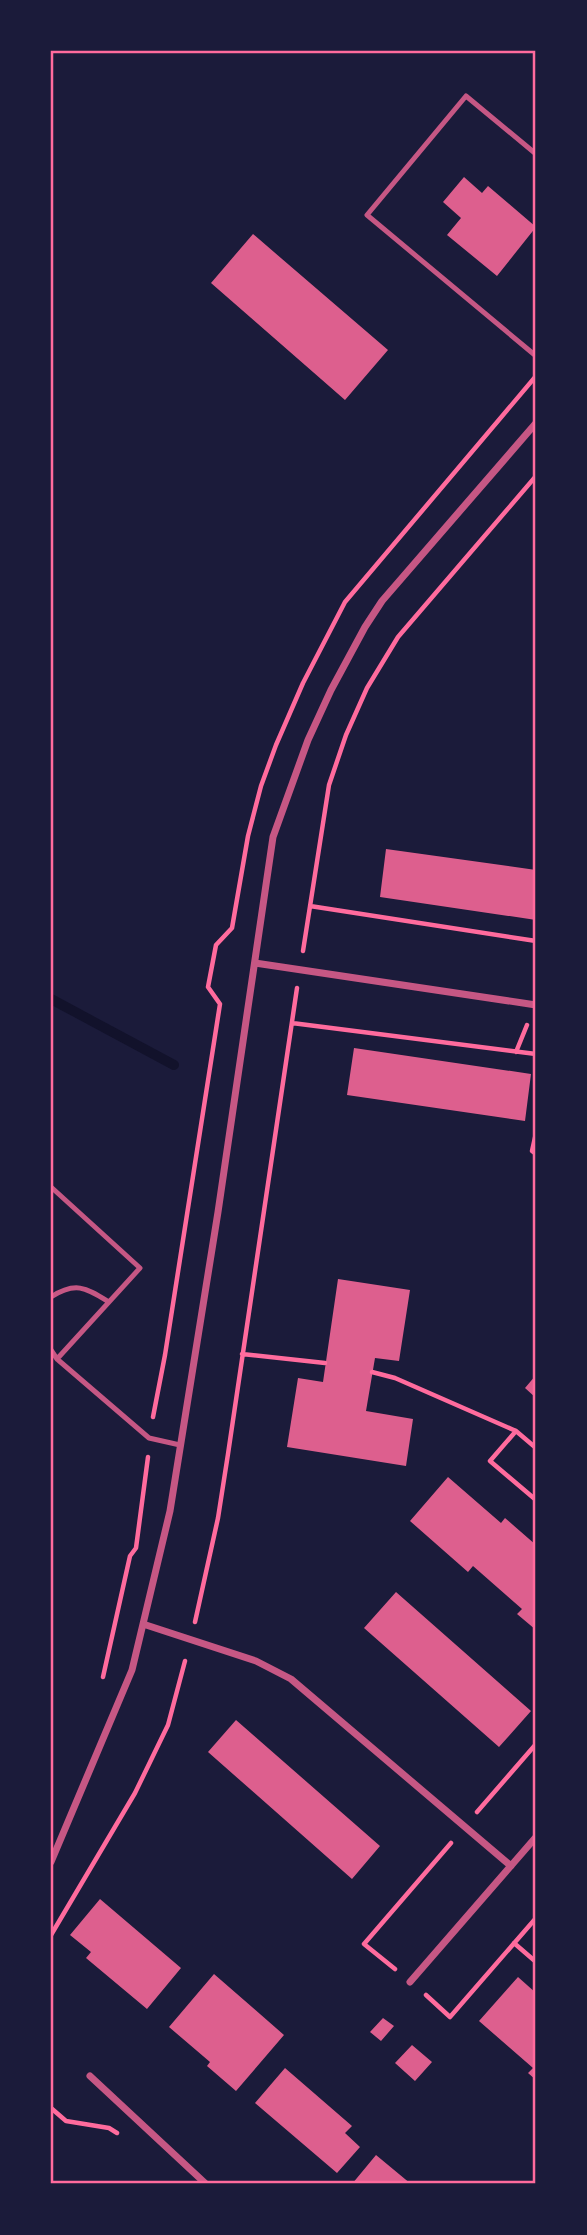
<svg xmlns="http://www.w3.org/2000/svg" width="587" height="2235" viewBox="0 0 587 2235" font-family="'Noto Serif',serif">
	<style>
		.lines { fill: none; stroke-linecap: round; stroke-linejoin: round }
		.stream { stroke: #12122b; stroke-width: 10 }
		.building { fill: #dd5f8e }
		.path { stroke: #ff6b9d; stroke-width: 4.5 }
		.service { stroke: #c65784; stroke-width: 5 }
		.minor { stroke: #c65784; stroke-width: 7 }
		.neatline { fill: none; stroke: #ff6b9d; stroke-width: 2.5 }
	</style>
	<rect width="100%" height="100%" fill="#1b1b3a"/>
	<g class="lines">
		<path class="stream" d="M 51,999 L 174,1065"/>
	</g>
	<path class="building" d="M 464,177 L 482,193 L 488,186 L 536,227 L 497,276 L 447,235 L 461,218 L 443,202 Z
		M 253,234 L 388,350 L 345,400 L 211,283 Z
		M 386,849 L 536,870 L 536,920 L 380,897 Z
		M 354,1048 L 531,1074 L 525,1121 L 347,1095 Z
		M 338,1279 L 410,1290 L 399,1361 L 375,1358 L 366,1411 L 413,1419 L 406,1466 L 287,1447 L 298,1378 L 323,1382 Z
		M 536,1375 L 536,1398 L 525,1388 Z
		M 448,1477 L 501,1523 L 505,1518 L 536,1545 L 536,1630 L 517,1614 L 522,1609 L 473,1566 L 468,1572 L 410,1521 Z
		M 396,1592 L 531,1711 L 499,1747 L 364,1628 Z
		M 236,1720 L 380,1846 L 352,1879 L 208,1752 Z
		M 100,1899 L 181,1968 L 147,2009 L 86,1958 L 91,1952 L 70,1935 Z
		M 214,1974 L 284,2035 L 236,2091 L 207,2066 L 210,2062 L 169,2027 Z
		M 518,1977 L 536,1993 L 536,2080 L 528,2073 L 533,2068 L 479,2021 Z
		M 383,2018 L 394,2026 L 381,2041 L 370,2032 Z
		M 412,2045 L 432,2062 L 415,2081 L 395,2063 Z
		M 285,2068 L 352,2126 L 345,2133 L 360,2147 L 337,2173 L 255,2103 Z
		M 376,2155 L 411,2184 L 352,2184 Z"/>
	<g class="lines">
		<path class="path" d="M 310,906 L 536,941
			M 303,951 L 329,785 L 346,735 L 367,688 L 398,637 L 536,476
			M 292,1023 L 536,1054
			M 516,1052 L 527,1025
			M 536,1133 L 532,1151 L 536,1154
			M 242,1354 L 325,1363
			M 372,1372 L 395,1378 L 516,1431 L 536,1448
			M 153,1417 L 165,1355 L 220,1004 L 208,987 L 216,945 L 232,928 L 248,836 L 261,786 L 276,745 L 303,683 L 345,602 L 536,376
			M 516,1431 L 490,1461 L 536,1500
			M 195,1622 L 218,1518 L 228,1454 L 297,988
			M 103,1677 L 130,1556 L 136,1548 L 148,1457
			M 477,1812 L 536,1744
			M 51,1935 L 135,1793 L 168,1725 L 185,1661
			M 514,1943 L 536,1962
			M 395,1969 L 364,1944 L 451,1843
			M 426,1995 L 450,2017 L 536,1918
			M 51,2108 L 66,2121 L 109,2128 L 117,2133"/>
		<path class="service" d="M 536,154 L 466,96 L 367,215 L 536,356
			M 51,1187 L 140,1268 L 57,1359 L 149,1438 L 180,1445
			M 51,1297 C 76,1281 86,1288 109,1302
			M 51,1350 L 57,1359"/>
		<path class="minor" d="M 255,963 L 536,1005
			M 143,1624 L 256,1661 L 291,1679 L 511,1866
			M 51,1862 L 132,1670 L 170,1511 L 218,1212 L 273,837 L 308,740 L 331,690 L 365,627 L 382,601 L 536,423
			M 410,1982 L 536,1837
			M 90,2076 L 206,2184"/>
	</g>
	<rect width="587" height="2235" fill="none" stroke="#1b1b3a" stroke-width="105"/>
	<rect x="52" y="52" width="482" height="2130" class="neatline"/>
</svg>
